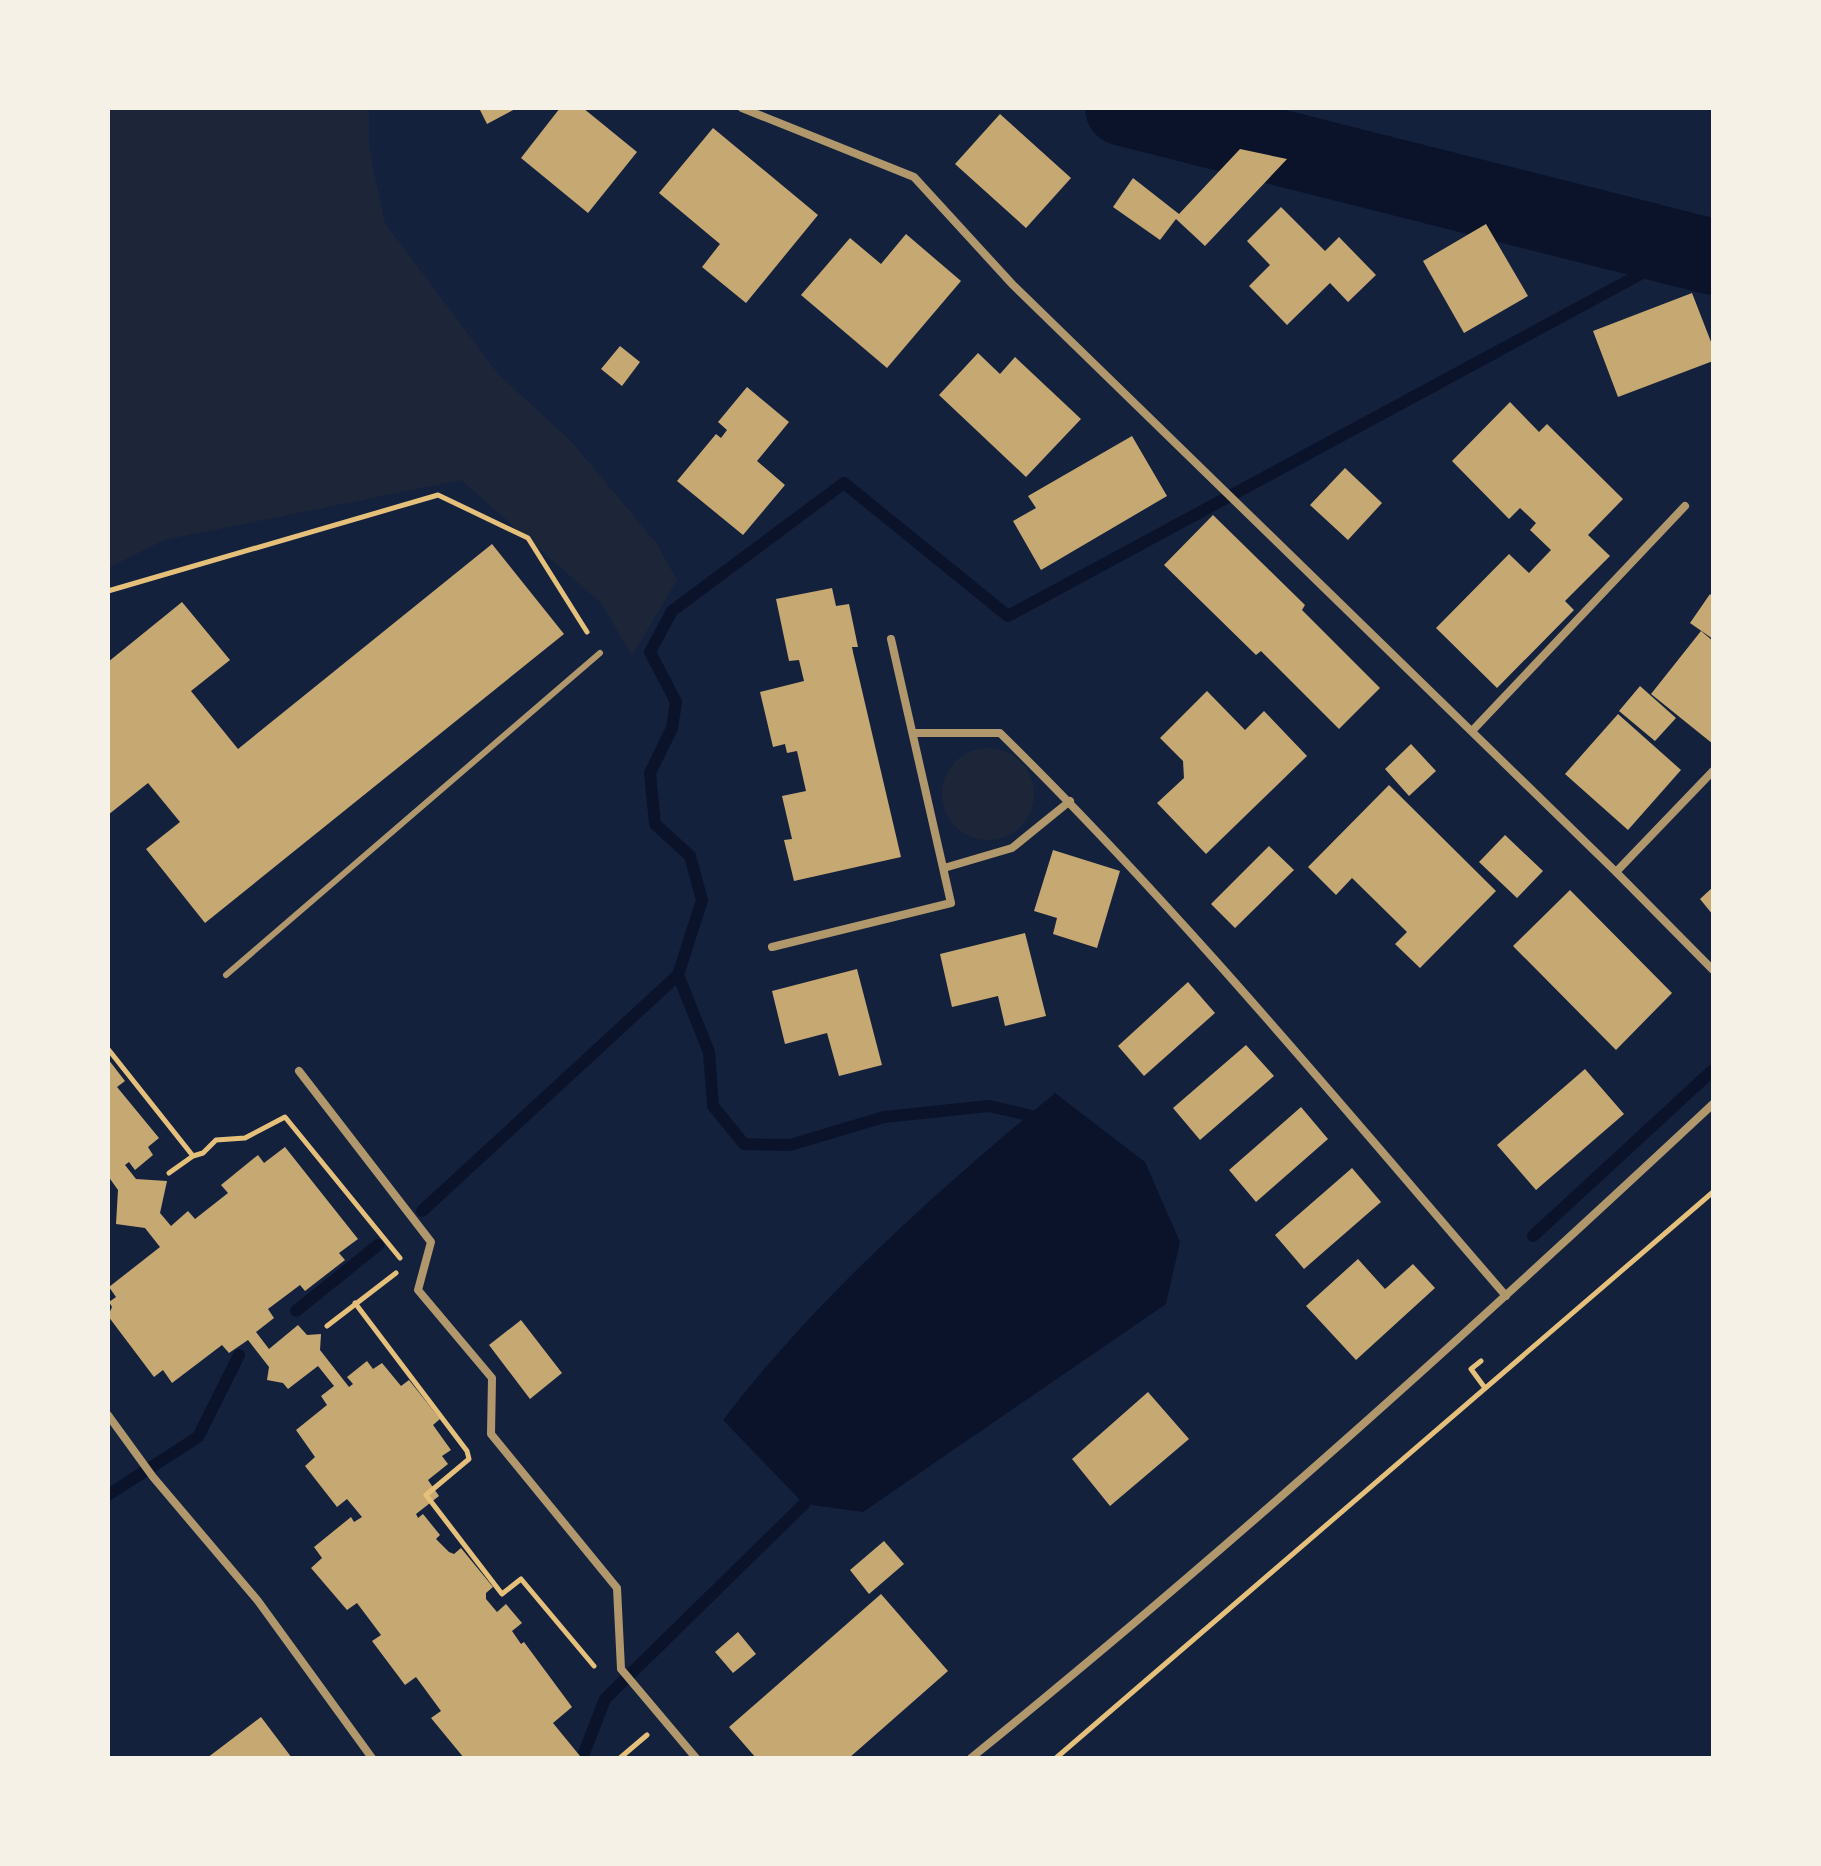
<svg xmlns="http://www.w3.org/2000/svg" width="1821" height="1866" viewBox="0 0 1821 1866" font-family="'IBM Plex Sans',sans-serif">
	<style>
		.green { fill: #1d2539 }
		.water { fill: #0b132b }
		.lines { fill: none; stroke-linecap: round; stroke-linejoin: round }
		.stream { stroke: #0b132b; stroke-width: 12 }
		.river { stroke: #0b132b; stroke-width: 76 }
		.building { fill: #c6a872 }
		.path { stroke: #e5c07b; stroke-width: 5 }
		.service { stroke: #b1986c; stroke-width: 6 }
		.minor { stroke: #b1986c; stroke-width: 8 }
	</style>
	<rect width="100%" height="100%" fill="#14213d"/>
	<path class="green" d="M 108,108 L 369,108 L 369,148 L 385,223 L 499,375 L 571,441 L 657,544 L 677,580 L 632,656 L 602,604 L 461,480 L 164,540 L 108,568 Z
		M942 794a46 46 0 1 1 92 0a46 46 0 1 1-92 0Z"/>
	<path class="water" d="M 1055,1093 L 1145,1162 L 1180,1242 L 1166,1304 L 863,1512 L 804,1504 L 723,1420 C 817,1297 936,1192 1055,1093 Z"/>
	<g class="lines">
		<path class="stream" d="M 678,975 L 709,1052 L 713,1106 L 744,1144 L 790,1145 L 884,1117 L 989,1106 L 1029,1115
			M 422,1211 L 678,975 L 702,900 L 690,856 L 655,824 L 650,773 L 672,728 L 676,702 L 650,652 L 672,611 L 844,483 L 1008,616 L 1685,250
			M 1533,1236 L 1713,1070
			M 296,1311 L 378,1245
			M 108,1495 L 198,1437 L 239,1355
			M 582,1758 L 605,1699 L 804,1504"/>
		<path class="river" d="M 1123,108 L 1713,257"/>
	</g>
	<path class="building" d="M 479,108 L 517,108 L 487,124 Z
		M 560,108 L 583,108 L 637,152 L 588,213 L 521,158 Z
		M 1000,114 L 1071,178 L 1026,228 L 955,164 Z
		M 713,128 L 818,215 L 746,303 L 702,267 L 720,244 L 659,193 Z
		M 1240,149 L 1287,159 L 1205,246 L 1176,219 L 1160,240 L 1113,207 L 1133,178 L 1179,214 Z
		M 1281,207 L 1325,251 L 1339,237 L 1376,275 L 1348,302 L 1330,283 L 1287,325 L 1249,286 L 1270,265 L 1247,241 Z
		M 1486,224 L 1528,296 L 1464,333 L 1423,261 Z
		M 906,234 L 961,281 L 887,368 L 801,295 L 850,238 L 881,264 Z
		M 1692,293 L 1713,347 L 1713,361 L 1618,397 L 1593,331 Z
		M 620,346 L 640,362 L 622,386 L 601,369 Z
		M 978,353 L 1000,374 L 1015,357 L 1081,419 L 1026,477 L 939,395 Z
		M 747,387 L 789,422 L 757,461 L 785,485 L 743,535 L 677,481 L 716,434 L 721,438 L 727,430 L 718,422 Z
		M 1510,402 L 1539,432 L 1547,424 L 1623,499 L 1588,535 L 1610,556 L 1565,601 L 1574,610 L 1497,688 L 1436,628 L 1509,554 L 1529,573 L 1551,550 L 1530,530 L 1536,523 L 1520,508 L 1509,519 L 1452,461 Z
		M 1132,436 L 1167,496 L 1041,570 L 1013,521 L 1036,508 L 1028,496 Z
		M 1345,468 L 1382,503 L 1348,540 L 1310,505 Z
		M 1213,515 L 1305,605 L 1302,610 L 1380,688 L 1339,729 L 1261,651 L 1256,655 L 1164,565 Z
		M 492,544 L 564,634 L 205,923 L 146,849 L 180,822 L 148,783 L 108,815 L 108,662 L 182,602 L 230,660 L 191,691 L 238,749 Z
		M 832,588 L 836,606 L 849,604 L 858,647 L 852,647 L 853,652 L 901,857 L 794,881 L 784,840 L 792,839 L 782,796 L 806,791 L 797,751 L 787,753 L 785,744 L 773,747 L 760,692 L 804,681 L 799,660 L 789,661 L 776,599 Z
		M 1710,594 L 1713,597 L 1713,639 L 1690,623 Z
		M 1701,631 L 1713,641 L 1713,744 L 1651,694 Z
		M 1640,686 L 1676,718 L 1655,741 L 1619,711 Z
		M 1207,691 L 1245,730 L 1264,711 L 1307,756 L 1206,854 L 1157,803 L 1184,778 L 1183,761 L 1160,738 Z
		M 1618,714 L 1681,770 L 1628,830 L 1565,774 Z
		M 1411,744 L 1436,771 L 1409,796 L 1385,769 Z
		M 1389,785 L 1496,891 L 1420,968 L 1395,944 L 1407,932 L 1352,878 L 1336,895 L 1308,867 Z
		M 1505,835 L 1543,871 L 1517,898 L 1479,862 Z
		M 1269,846 L 1294,870 L 1235,928 L 1211,904 Z
		M 1053,850 L 1120,871 L 1097,948 L 1053,934 L 1057,918 L 1034,911 Z
		M 1713,887 L 1713,915 L 1700,899 Z
		M 1570,890 L 1672,993 L 1616,1050 L 1513,946 Z
		M 1025,933 L 1046,1016 L 1005,1026 L 998,996 L 952,1007 L 940,954 Z
		M 857,969 L 882,1065 L 839,1076 L 827,1033 L 785,1044 L 772,991 Z
		M 1188,982 L 1215,1013 L 1144,1076 L 1118,1046 Z
		M 1246,1045 L 1274,1076 L 1200,1140 L 1173,1108 Z
		M 108,1059 L 125,1081 L 117,1087 L 159,1138 L 148,1147 L 153,1155 L 135,1170 L 129,1162 L 125,1165 L 136,1179 L 167,1181 L 160,1213 L 171,1226 L 188,1211 L 195,1219 L 228,1193 L 221,1185 L 258,1155 L 264,1163 L 285,1147 L 358,1239 L 339,1253 L 345,1260 L 305,1291 L 300,1285 L 268,1309 L 274,1318 L 256,1332 L 269,1349 L 298,1325 L 307,1335 L 321,1334 L 320,1350 L 349,1387 L 353,1384 L 347,1377 L 367,1361 L 373,1369 L 382,1363 L 401,1386 L 409,1380 L 440,1419 L 433,1425 L 451,1450 L 442,1456 L 448,1464 L 428,1480 L 439,1496 L 416,1514 L 418,1518 L 423,1514 L 440,1535 L 436,1539 L 449,1552 L 454,1554 L 461,1548 L 493,1587 L 486,1593 L 486,1599 L 497,1612 L 506,1604 L 522,1623 L 512,1631 L 521,1644 L 524,1642 L 572,1707 L 553,1723 L 580,1756 L 578,1758 L 464,1758 L 431,1718 L 441,1711 L 416,1677 L 405,1685 L 372,1641 L 381,1635 L 357,1603 L 347,1610 L 311,1568 L 322,1558 L 314,1547 L 351,1517 L 354,1522 L 362,1517 L 347,1499 L 337,1507 L 305,1466 L 315,1457 L 296,1430 L 327,1405 L 321,1396 L 334,1386 L 318,1366 L 288,1389 L 283,1383 L 267,1380 L 269,1367 L 248,1340 L 229,1353 L 222,1345 L 172,1383 L 163,1370 L 154,1377 L 108,1316 L 112,1307 L 109,1302 L 116,1297 L 109,1287 L 160,1247 L 145,1228 L 116,1224 L 118,1190 L 108,1176 Z
		M 1585,1069 L 1624,1114 L 1536,1190 L 1497,1145 Z
		M 1301,1107 L 1328,1139 L 1256,1202 L 1229,1170 Z
		M 1352,1168 L 1381,1202 L 1304,1269 L 1275,1235 Z
		M 1358,1259 L 1385,1289 L 1413,1264 L 1435,1288 L 1356,1360 L 1306,1306 Z
		M 521,1320 L 562,1373 L 530,1399 L 489,1345 Z
		M 1148,1392 L 1189,1439 L 1110,1506 L 1072,1459 Z
		M 884,1541 L 904,1564 L 869,1594 L 850,1570 Z
		M 881,1594 L 948,1671 L 849,1758 L 756,1758 L 729,1727 Z
		M 738,1632 L 756,1654 L 733,1673 L 715,1652 Z
		M 261,1717 L 292,1758 L 207,1758 Z"/>
	<g class="lines">
		<path class="path" d="M 108,591 L 438,495 L 528,538 L 587,632
			M 108,1049 L 193,1156 L 169,1173
			M 193,1156 L 203,1153 L 216,1140 L 245,1138 L 285,1117 L 400,1258
			M 355,1303 L 467,1451 L 469,1459 L 426,1495 L 502,1594 L 521,1579 L 594,1666
			M 327,1326 L 396,1273
			M 1481,1361 L 1471,1369 L 1485,1388
			M 620,1758 L 647,1735
			M 1056,1758 L 1713,1192"/>
		<path class="service" d="M 226,975 L 600,653"/>
		<path class="minor" d="M 742,108 L 914,177 L 1013,285 L 1616,872 L 1713,970
			M 1472,731 L 1685,506
			M 915,733 L 1000,733 C 1180,910 1341,1105 1506,1296
			M 944,868 L 1012,848 L 1070,801
			M 1616,872 L 1713,771
			M 772,947 L 951,903 L 891,639
			M 299,1071 L 431,1242 L 418,1290 L 492,1378 L 491,1434 L 617,1588 L 621,1669 L 696,1758
			M 108,1415 L 153,1477 L 258,1601 L 372,1758
			M 971,1758 C 1227,1551 1472,1329 1713,1104"/>
	</g>
	<rect width="1821" height="1866" fill="none" stroke="#f6f1e7" stroke-width="220"/>
</svg>
